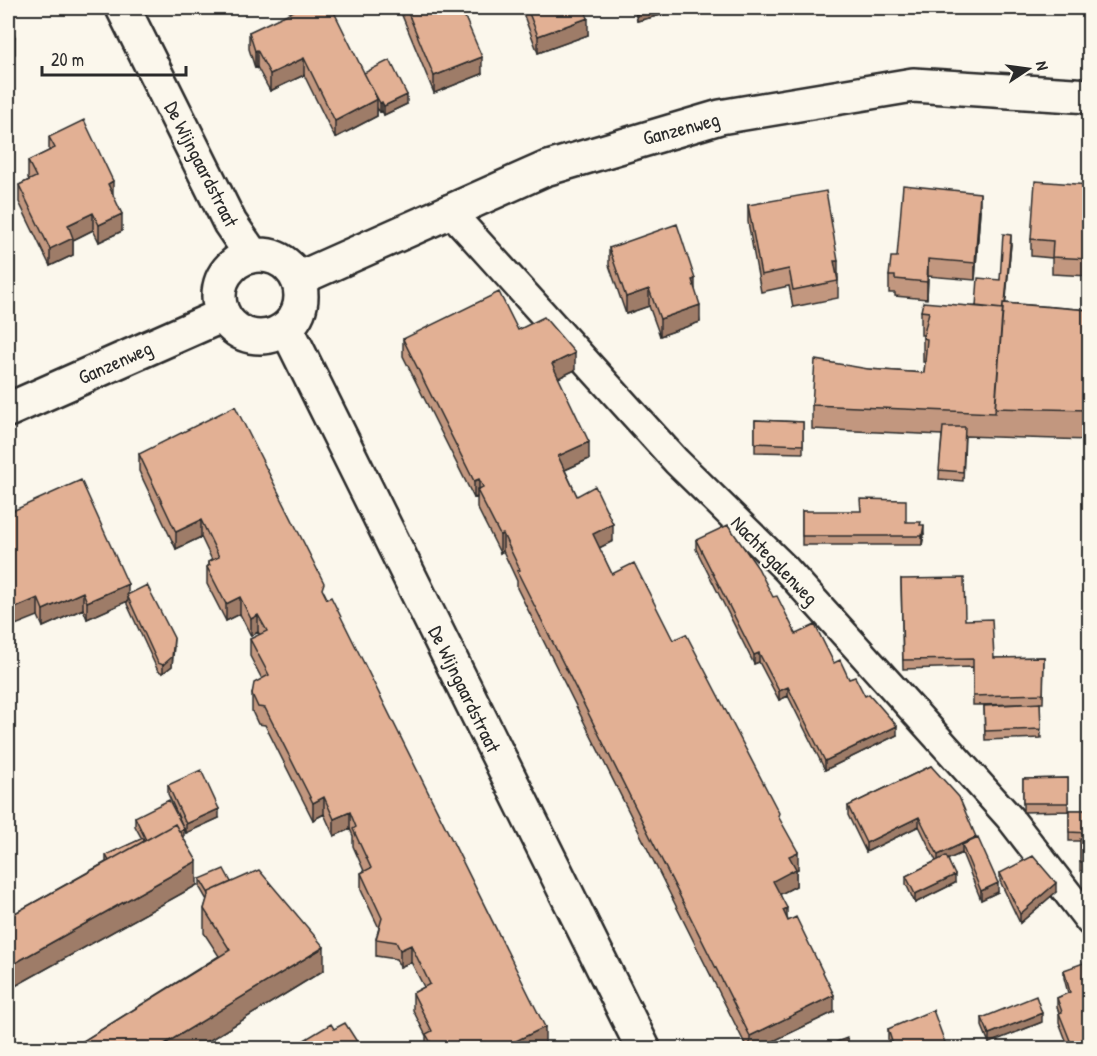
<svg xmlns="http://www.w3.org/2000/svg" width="1097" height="1056" viewBox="0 0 1097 1056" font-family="'Patrick Hand',sans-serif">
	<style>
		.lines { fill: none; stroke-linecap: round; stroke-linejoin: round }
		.lane-casing { stroke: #2b2b2b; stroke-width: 32 }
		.street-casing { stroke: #2b2b2b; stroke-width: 38 }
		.lane { stroke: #fbf7ec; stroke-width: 27 }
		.street { stroke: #fbf7ec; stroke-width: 33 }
		.wall { fill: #c2977f; stroke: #2b2b2b; stroke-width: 1.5 }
		.shaded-wall { fill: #9e7b68; stroke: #2b2b2b; stroke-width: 1.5 }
		.building { fill: #e2b094; stroke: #2b2b2b; stroke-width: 1.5 }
		.labels { text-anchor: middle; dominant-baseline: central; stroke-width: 4.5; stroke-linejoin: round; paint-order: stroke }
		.street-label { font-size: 20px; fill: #2b2b2b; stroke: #fbf7ec }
	</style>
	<rect width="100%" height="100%" fill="#fbf7ec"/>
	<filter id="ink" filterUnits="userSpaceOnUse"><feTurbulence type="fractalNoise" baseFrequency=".0167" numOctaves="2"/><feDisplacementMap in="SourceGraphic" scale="12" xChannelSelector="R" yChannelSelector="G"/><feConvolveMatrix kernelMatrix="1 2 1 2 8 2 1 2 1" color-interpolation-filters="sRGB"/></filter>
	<g filter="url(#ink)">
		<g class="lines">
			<defs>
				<path id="lane" d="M 448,209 L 676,461 L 786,569 L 1009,817 L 1090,922"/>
				<path id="street" d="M 123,8 L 230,223 L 252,255
					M219 296a41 41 0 1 1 82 0a41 41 0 1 1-82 0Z
					M 298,279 L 545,169 L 720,117 L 913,85 L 1090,96
					M 287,329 L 643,1048
					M 8,410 L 223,315"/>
			</defs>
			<use href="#lane" class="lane-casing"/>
			<use href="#street" class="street-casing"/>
			<use href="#lane" class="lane"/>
			<use href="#street" class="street"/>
		</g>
		<path class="wall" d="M 399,8 L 478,8 L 464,13 L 482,74 L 434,93 Z
			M 521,8 L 584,8 L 588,35 L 538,53 Z
			M 634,8 L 689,8 L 637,21 Z
			M 249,32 L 364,73 L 407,104 L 384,115 L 382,111 L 380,112 L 377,108 L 377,116 L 335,138 L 304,75 L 270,91 L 257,67 L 255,68 L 249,49 Z
			M 49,137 L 113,196 L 122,231 L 99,242 L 93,230 L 73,240 L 73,255 L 50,266 L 19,202 L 19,185 L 29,180 L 28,178 L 28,161 L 49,151 Z
			M 1089,185 L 1089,276 L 1052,274 L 1052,258 L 1031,256 L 1031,239 Z
			M 748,205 L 838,278 L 838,298 L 793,307 L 789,286 L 761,292 L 748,222 Z
			M 980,210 L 975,280 L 928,276 L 927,299 L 895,296 L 895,293 L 889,293 L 889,276 L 897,257 Z
			M 1011,244 L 1005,303 L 1089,310 L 1089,440 L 965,436 L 963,481 L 939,479 L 942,435 L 812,429 L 812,405 L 868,369 L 924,373 L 925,362 L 923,362 L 923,335 L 921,335 L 921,311 L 976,306 L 1000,280 Z
			M 609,248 L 695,291 L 700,322 L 660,336 L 649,306 L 626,314 L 609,265 Z
			M 518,330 L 575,370 L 558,378 L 589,459 L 565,470 L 577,496 L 613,541 L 599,548 L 612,574 L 673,640 L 779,819 L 798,869 L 796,870 L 796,886 L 780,894 L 787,918 L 834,1012 L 759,1048 L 747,1048 L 517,588 L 517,581 L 503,551 L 500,553 L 477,507 L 477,497 L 474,498 L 403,356 L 403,339 Z
			M 755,420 L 803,422 L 803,453 L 755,452 Z
			M 139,454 L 324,592 L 545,1044 L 536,1048 L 426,1048 L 426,1036 L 413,1010 L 413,993 L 424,987 L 411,962 L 400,967 L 396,959 L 376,956 L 376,939 L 379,928 L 361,890 L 361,873 L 364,871 L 353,846 L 353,836 L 350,829 L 334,836 L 324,814 L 313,820 L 265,725 L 258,724 L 252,711 L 252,694 L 262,679 L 250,656 L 250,639 L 260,635 L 258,632 L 251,636 L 240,614 L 226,621 L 207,584 L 207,567 L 208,566 L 208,562 L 212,560 L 201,537 L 176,549 L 139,471 Z
			M 802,511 L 906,522 L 920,525 L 924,534 L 922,545 L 802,545 Z
			M 8,513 L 128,595 L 174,647 L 172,666 L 163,673 L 158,671 L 127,604 L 127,601 L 87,619 L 83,609 L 43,627 L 38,616 Z
			M 696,540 L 773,597 L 796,634 L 834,663 L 865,696 L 897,735 L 825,770 L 788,696 L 779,700 L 759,662 L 754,664 L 696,549 Z
			M 901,579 L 965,620 L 994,658 L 1044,657 L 1043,703 L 1040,703 L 1041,738 L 985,740 L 984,706 L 1023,704 L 973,705 L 973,667 L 903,669 Z
			M 931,766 L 976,839 L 998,892 L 981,900 L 962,853 L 948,859 L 955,883 L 915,903 L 906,884 L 906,876 L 936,861 L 919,826 L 866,852 L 848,815 L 848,806 Z
			M 1068,778 L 1068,811 L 1023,812 L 1023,779 Z
			M 168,785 L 219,818 L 186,833 L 168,794 Z
			M 1069,810 L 1089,810 L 1089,871 L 1080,871 L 1080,841 L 1069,841 Z
			M 135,817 L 184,838 L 183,838 L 197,885 L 8,990 L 8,917 L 106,862 L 106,855 L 142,839 L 135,826 Z
			M 1000,873 L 1056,892 L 1020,923 L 1000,881 Z
			M 200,879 L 231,882 L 324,970 L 197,1048 L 72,1048 L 219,956 L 204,933 L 204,909 L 207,900 L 200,888 Z
			M 1064,970 L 1089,1048 L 1069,1048 L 1059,1022 L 1059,1013 L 1057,1007 L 1057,998 L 1068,993 L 1064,978 Z
			M 982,1018 L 1042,1022 L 989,1043 L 982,1026 Z
			M 888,1029 L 947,1048 L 889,1048 L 888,1046 Z"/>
		<path class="shaded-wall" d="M 458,8 L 478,8 L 458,16 Z
			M 637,8 L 689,8 L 637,21 Z
			M 588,18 L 588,35 L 538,53 L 538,36 Z
			M 15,37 L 15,54 L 8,58 L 8,41 Z
			M 257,50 L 257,67 L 255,68 L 255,51 Z
			M 482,57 L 482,74 L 434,93 L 434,76 Z
			M 304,58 L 304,75 L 270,91 L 270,74 Z
			M 407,95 L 407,104 L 384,115 L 384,106 Z
			M 377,99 L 377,116 L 335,138 L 335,121 Z
			M 382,102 L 382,111 L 380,112 L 380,103 Z
			M 9,161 L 9,170 L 8,171 L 8,162 Z
			M 113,181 L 113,198 L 108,184 Z
			M 980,193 L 980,210 L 975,280 L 975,263 Z
			M 93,213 L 93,230 L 73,240 L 73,255 L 50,266 L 50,249 L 68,225 Z
			M 122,214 L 122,231 L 99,242 L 99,225 Z
			M 1011,235 L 1011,244 L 1003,332 L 1003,324 Z
			M 928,259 L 928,276 L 927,299 L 927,282 Z
			M 834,261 L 838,261 L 838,278 L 834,279 Z
			M 9,267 L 9,284 L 8,285 L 8,268 Z
			M 695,279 L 695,296 L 692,280 Z
			M 649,289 L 649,306 L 626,314 L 626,297 Z
			M 700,305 L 700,322 L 660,336 L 660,319 Z
			M 575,353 L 575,370 L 552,381 L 552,364 Z
			M 589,442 L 589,459 L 558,473 L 558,456 Z
			M 479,479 L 479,493 L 477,490 L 477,497 L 474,498 L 474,481 Z
			M 201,520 L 201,537 L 176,549 L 176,532 Z
			M 613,524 L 613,541 L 593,551 L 593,534 Z
			M 924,525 L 924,534 L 922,545 L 922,536 Z
			M 503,534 L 503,551 L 500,553 L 500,535 Z
			M 128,584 L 128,601 L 87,619 L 87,602 Z
			M 83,592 L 83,609 L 43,627 L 43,610 Z
			M 240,597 L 240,614 L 226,621 L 226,604 Z
			M 38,598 L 38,616 L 8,628 L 8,611 Z
			M 258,615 L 258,632 L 251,636 L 251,619 Z
			M 174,638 L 172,666 L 163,673 L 163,665 Z
			M 759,653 L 759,662 L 754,664 L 754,655 Z
			M 788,687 L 788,696 L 779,700 L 779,691 Z
			M 897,726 L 897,735 L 825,770 L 825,761 Z
			M 324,797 L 324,814 L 313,820 L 313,803 Z
			M 219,809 L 219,818 L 186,833 L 186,824 Z
			M 350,812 L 350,829 L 334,836 L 334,819 Z
			M 919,817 L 919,826 L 866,852 L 866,843 Z
			M 184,829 L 184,838 L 149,855 L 149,847 Z
			M 976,837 L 976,846 L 962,845 L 962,853 L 938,864 L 938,855 Z
			M 798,852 L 798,869 L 796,870 L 796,886 L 773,898 L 773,881 L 789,856 Z
			M 197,861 L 197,885 L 8,990 L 8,967 Z
			M 955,875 L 955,883 L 915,903 L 915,894 Z
			M 998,883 L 998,892 L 981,900 L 981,891 Z
			M 1056,883 L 1056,892 L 1020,923 L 1020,914 Z
			M 787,908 L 787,925 L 783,910 Z
			M 411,945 L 411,962 L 400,967 L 400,950 Z
			M 324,947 L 324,970 L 197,1048 L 158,1048 Z
			M 834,995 L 834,1012 L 759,1048 L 750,1048 L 750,1036 Z
			M 1042,1013 L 1042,1022 L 989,1043 L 989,1034 Z
			M 545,1027 L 545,1044 L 536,1048 L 501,1048 Z"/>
		<path class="building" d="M 300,8 L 332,8 L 377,99 L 335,121 L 304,58 L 270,74 L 257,50 L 255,51 L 249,32 Z
			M 406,8 L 461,8 L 482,57 L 434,76 Z
			M 527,8 L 584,8 L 588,18 L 538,36 Z
			M 8,21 L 15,37 L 8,41 Z
			M 390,60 L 407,95 L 384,106 L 382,102 L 380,103 L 364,73 Z
			M 84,120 L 113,181 L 108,184 L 122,214 L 99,225 L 93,213 L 68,225 L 73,238 L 50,249 L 19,185 L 36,177 L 28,161 L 55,148 L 49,137 Z
			M 1035,181 L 1089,185 L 1089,259 L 1052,257 L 1053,241 L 1031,239 Z
			M 903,185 L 980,193 L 975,263 L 928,259 L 927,282 L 895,279 L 895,276 L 889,276 L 891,257 L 897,257 Z
			M 826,191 L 838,261 L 834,261 L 838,281 L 793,290 L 789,269 L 761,275 L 748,205 Z
			M 677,224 L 695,279 L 692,280 L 700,305 L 660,319 L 649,289 L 626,297 L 609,248 Z
			M 1003,234 L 1011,235 L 1005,303 L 1003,303 L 1003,309 L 976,306 L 978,278 L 1000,280 Z
			M 499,292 L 518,330 L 544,317 L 575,353 L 552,364 L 589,442 L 558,456 L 577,496 L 595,486 L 613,524 L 593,534 L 612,574 L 634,563 L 673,640 L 686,634 L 779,813 L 778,816 L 798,852 L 789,856 L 796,869 L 773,881 L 787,908 L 783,910 L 788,921 L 796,917 L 834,995 L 750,1036 L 517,571 L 520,570 L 503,534 L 500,535 L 477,490 L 483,487 L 479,479 L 474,481 L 403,339 Z
			M 923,302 L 1003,309 L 995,413 L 812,405 L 815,360 L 868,369 L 924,373 L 927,339 L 923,338 L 929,312 L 921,311 Z
			M 1003,303 L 1089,310 L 1089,410 L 995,408 Z
			M 235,406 L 324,583 L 322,589 L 327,599 L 331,597 L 545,1027 L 501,1048 L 434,1048 L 426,1034 L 432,1031 L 413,993 L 430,984 L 411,945 L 400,950 L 396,942 L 376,939 L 382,918 L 361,873 L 371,868 L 353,829 L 356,827 L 350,812 L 334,819 L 324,797 L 313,803 L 265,708 L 258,707 L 252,694 L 254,683 L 269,675 L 250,639 L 267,631 L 258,615 L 251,619 L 240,597 L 226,604 L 207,567 L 210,565 L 208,562 L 219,557 L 201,520 L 176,532 L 139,454 Z
			M 755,420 L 803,422 L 803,445 L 755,443 Z
			M 943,427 L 965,427 L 963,472 L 939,470 Z
			M 81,480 L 128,584 L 87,602 L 83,592 L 43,610 L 38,598 L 8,611 L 8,513 Z
			M 860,499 L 906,500 L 906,522 L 921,522 L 920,525 L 924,525 L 922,536 L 802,536 L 802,511 L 861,511 Z
			M 728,525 L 758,568 L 773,597 L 777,596 L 796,634 L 815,625 L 834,663 L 840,660 L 849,679 L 855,677 L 865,696 L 869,694 L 897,726 L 825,761 L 788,687 L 779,691 L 759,653 L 754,655 L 696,540 Z
			M 964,578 L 965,620 L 992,619 L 994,658 L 1044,657 L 1043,694 L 973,696 L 973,659 L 903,660 L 901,579 Z
			M 147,585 L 174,638 L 172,657 L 163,665 L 158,663 L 127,595 Z
			M 1040,703 L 1041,729 L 985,731 L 984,706 Z
			M 931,766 L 959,797 L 976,837 L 938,855 L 919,817 L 866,843 L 848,806 Z
			M 201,770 L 219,809 L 186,824 L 168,785 Z
			M 1068,778 L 1068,803 L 1023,803 L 1023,779 Z
			M 169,800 L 184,829 L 179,831 L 175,824 L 146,840 L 135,817 Z
			M 1069,810 L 1089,810 L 1089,833 L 1069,832 Z
			M 175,824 L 197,861 L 8,967 L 8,917 Z
			M 143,838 L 144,841 L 109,861 L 106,855 Z
			M 978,838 L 998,883 L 981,891 L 962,845 Z
			M 1080,839 L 1089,839 L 1089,862 L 1080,862 Z
			M 946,856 L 955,875 L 915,894 L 906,876 Z
			M 1033,856 L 1056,883 L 1020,914 L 1000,873 Z
			M 224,869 L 231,882 L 209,892 L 209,894 L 200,879 Z
			M 259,870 L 324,947 L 158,1048 L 72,1048 L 230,950 L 204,909 L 209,892 Z
			M 1089,961 L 1089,1048 L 1073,1048 L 1059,1013 L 1062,1012 L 1057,998 L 1070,992 L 1064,970 Z
			M 1036,996 L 1042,1013 L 989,1034 L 982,1018 Z
			M 933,1010 L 947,1048 L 894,1048 L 888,1029 Z
			M 345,1023 L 361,1048 L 291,1048 L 331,1024 L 334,1029 Z
			M 847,1038 L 851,1048 L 821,1048 Z"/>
	</g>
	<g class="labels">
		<g class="street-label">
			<text transform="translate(681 128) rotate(-15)">Ganzenweg</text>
			<text transform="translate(202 164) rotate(63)">De Wijngaardstraat</text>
			<text transform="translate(115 362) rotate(-24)">Ganzenweg</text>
			<text transform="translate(775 560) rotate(46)">Nachtegalenweg</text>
			<text transform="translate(465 689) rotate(64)">De Wijngaardstraat</text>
		</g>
	</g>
	<rect width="1097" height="1056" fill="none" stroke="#fbf7ec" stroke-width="30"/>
	<rect x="15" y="15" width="1067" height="1026" fill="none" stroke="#2b2b2b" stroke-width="2" filter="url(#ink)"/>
	<g transform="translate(1028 69) rotate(77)" stroke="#fbf7ec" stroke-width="4.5" paint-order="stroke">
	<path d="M0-4.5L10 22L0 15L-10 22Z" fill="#2b2b2b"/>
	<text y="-9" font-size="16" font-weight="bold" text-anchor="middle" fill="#2b2b2b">N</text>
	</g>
	<path d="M42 66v9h144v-9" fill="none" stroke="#2b2b2b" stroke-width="3"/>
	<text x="51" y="66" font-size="18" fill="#2b2b2b" stroke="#fbf7ec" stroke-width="4.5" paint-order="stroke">20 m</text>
</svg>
